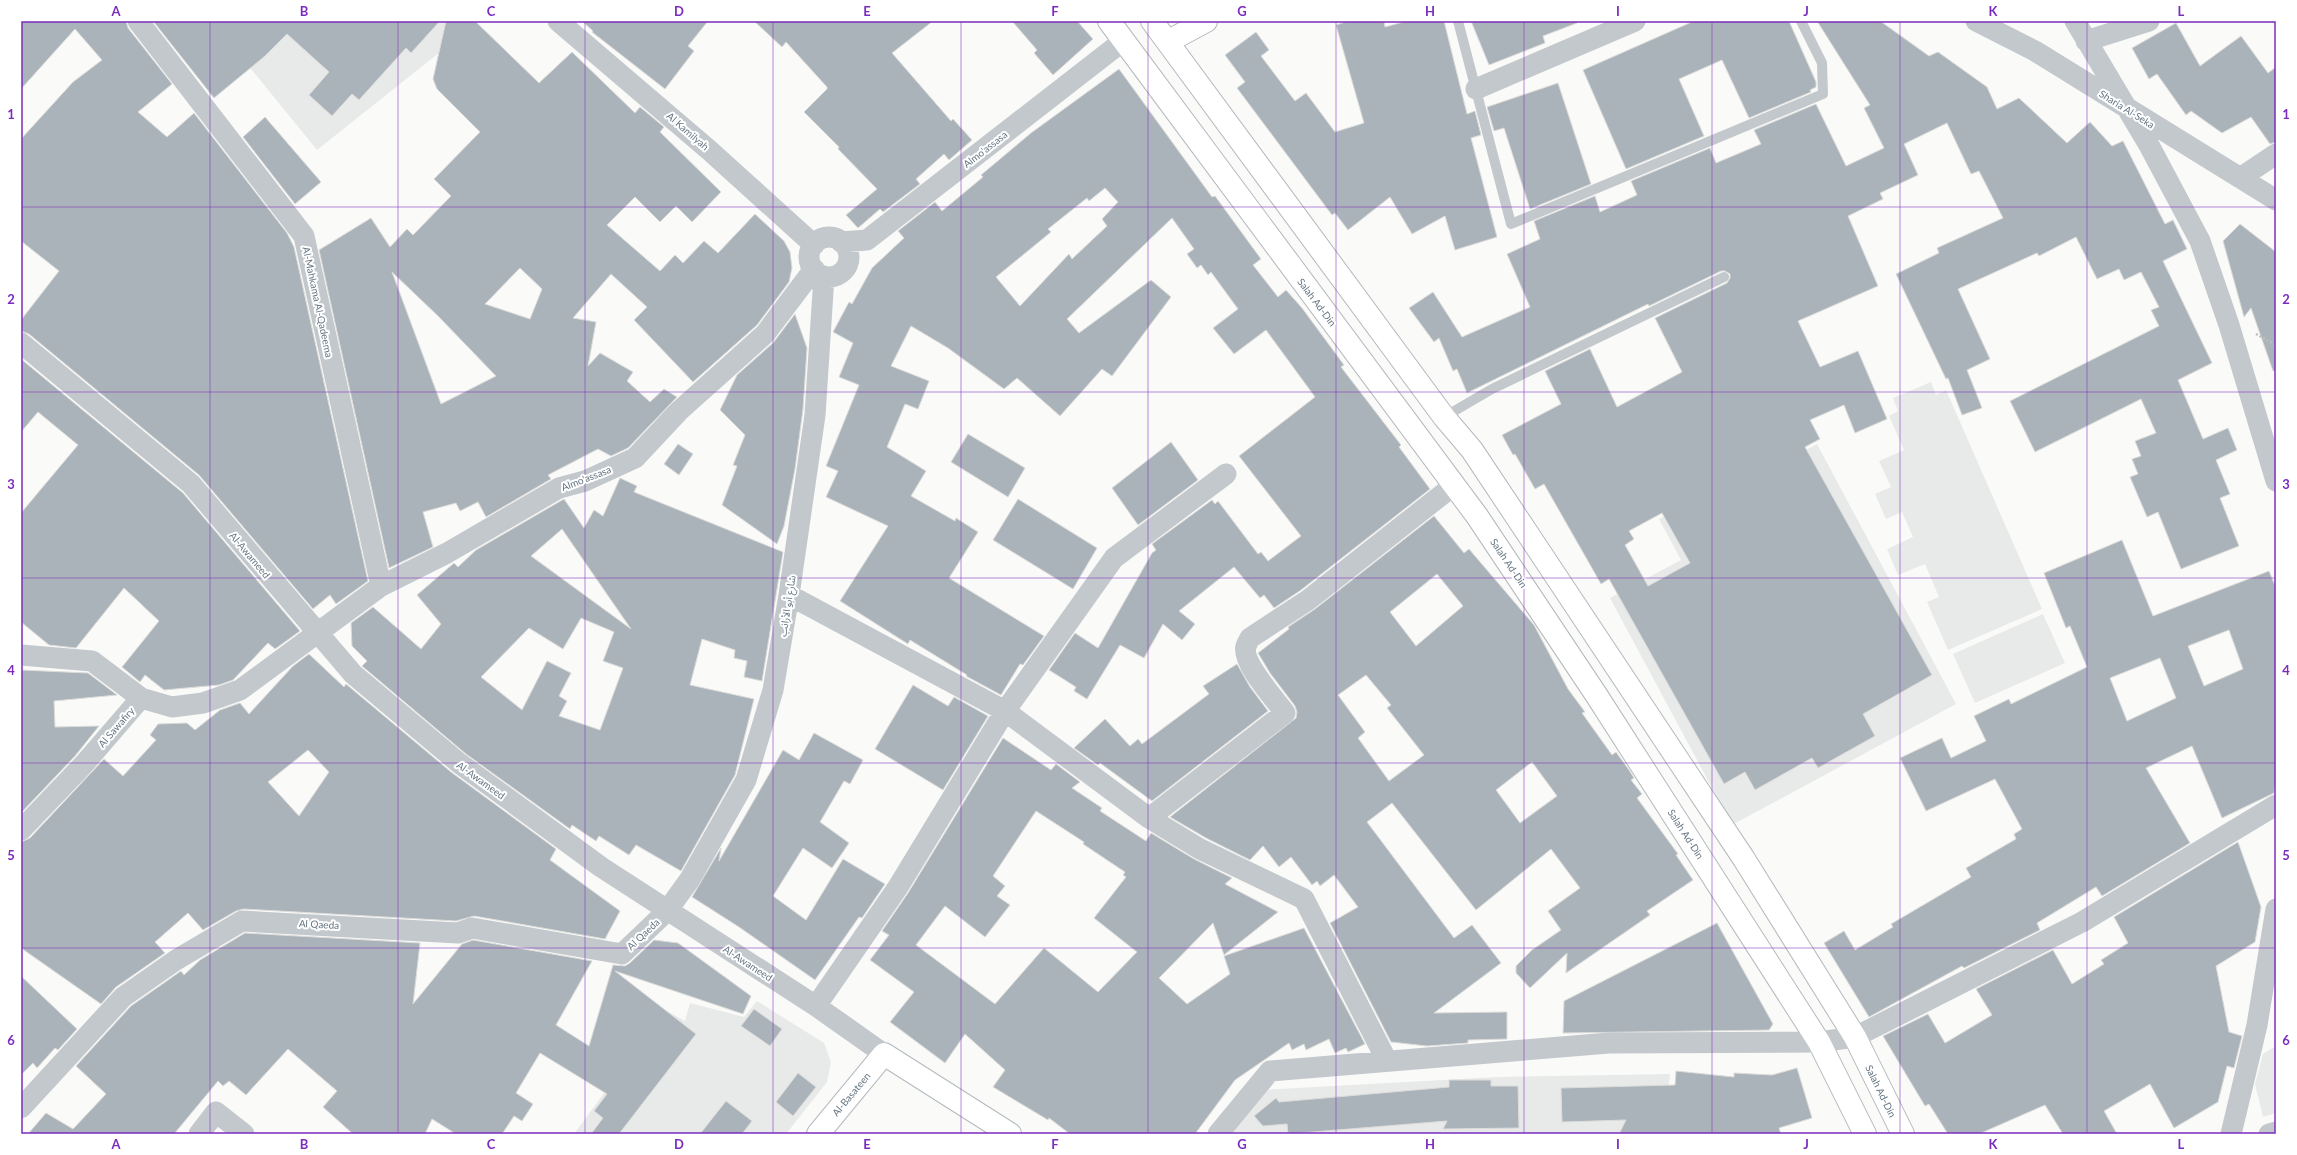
<svg xmlns="http://www.w3.org/2000/svg" width="2297" height="1155" viewBox="0 0 2297 1155" font-family="Lato,'Noto Sans Arabic',sans-serif">
	<style>
		.built { fill: #e8e9e9 }
		.building { fill: #aab3b9; stroke: #dcdcda; fill-rule: evenodd }
		.lines { fill: none; stroke-linecap: round; stroke-linejoin: round }
		.secondary-casing { stroke: #b3babf; stroke-width: 24 }
		.highway-casing { stroke: #b4b9bd; stroke-width: 24 }
		.path { stroke: #bbbfc2; stroke-width: 2.5; stroke-dasharray: 2 2; stroke-linecap: butt }
		.lane { stroke: #c3c8cc; stroke-width: 10 }
		.street { stroke: #c3c8cc; stroke-width: 21 }
		.secondary { stroke: #fff; stroke-width: 22 }
		.highway { stroke: #fff; stroke-width: 22 }
		.grid { fill: none; stroke: #7b2cbf; stroke-width: 1; stroke-opacity: 0.55 }
		.labels { text-anchor: middle; dominant-baseline: central; stroke-width: 4; stroke-linejoin: round; paint-order: stroke }
		.street-label { font-size: 10px; fill: #657683; stroke: #fff }
		.neatline { fill: none; stroke: #7b2cbf; stroke-width: 1.5 }
		.grid-label { font-size: 13px; text-anchor: middle; font-weight: bold; fill: #7b2cbf }
	</style>
	<rect width="100%" height="100%" fill="#fafaf8"/>
	<path class="built" d="M 212,21 L 479,21 L 317,150 Z
		M 1931,382 L 1936,395 L 1946,390 L 2042,609 L 1948,650 L 1927,602 L 1939,597 L 1925,564 L 1898,575 L 1887,549 L 1913,537 L 1902,512 L 1886,519 L 1875,494 L 1891,487 L 1879,461 L 1904,450 L 1889,416 L 1898,411 L 1893,398 Z
		M 1817,444 L 1956,704 L 1732,825 L 1610,598 L 1681,560 L 1659,519 L 1734,478 L 1739,486 Z
		M 2043,614 L 2065,663 L 1975,703 L 1953,654 Z
		M 757,1001 L 824,1043 L 831,1062 L 827,1082 L 786,1134 L 574,1134 L 665,1010 L 685,1021 L 690,1003 L 744,1017 Z
		M 2276,1046 L 2276,1113 L 2263,1117 L 2255,1084 L 2263,1054 Z
		M 1670,1074 L 1665,1122 L 1659,1134 L 1230,1134 L 1263,1090 L 1498,1077 Z"/>
	<path class="building" d="M 21,21 L 126,21 L 128,28 L 172,84 L 138,112 L 167,137 L 194,113 L 287,233 L 294,247 L 368,581 L 336,604 L 330,595 L 313,609 L 199,475 L 29,334 L 21,331 L 21,320 L 59,271 L 21,241 L 21,139 L 73,82 L 102,60 L 75,29 L 21,89 Z
		M 153,21 L 440,21 L 411,53 L 406,48 L 359,100 L 352,94 L 332,116 L 309,95 L 329,72 L 287,34 L 265,56 L 214,98 Z
		M 446,21 L 475,21 L 539,83 L 572,52 L 635,113 L 640,107 L 664,127 L 660,132 L 721,192 L 692,222 L 676,206 L 660,222 L 635,197 L 607,225 L 660,271 L 675,255 L 683,263 L 704,241 L 718,253 L 755,214 L 784,241 L 790,252 L 792,268 L 789,282 L 757,325 L 693,382 L 634,320 L 647,307 L 611,274 L 573,318 L 596,322 L 588,366 L 600,353 L 633,372 L 627,381 L 650,402 L 664,389 L 677,397 L 628,448 L 611,456 L 598,449 L 548,475 L 551,479 L 486,517 L 478,502 L 460,511 L 456,503 L 423,512 L 433,547 L 389,568 L 319,250 L 371,218 L 390,247 L 407,229 L 413,235 L 451,196 L 434,179 L 480,132 L 437,89 L 433,79 ZM 520,268 L 542,289 L 530,319 L 485,304 ZM 392,272 L 438,316 L 496,376 L 441,404 Z
		M 582,21 L 708,21 L 688,46 L 694,51 L 665,89 L 592,32 L 593,31 Z
		M 754,21 L 933,21 L 892,53 L 951,121 L 953,119 L 972,140 L 949,160 L 944,154 L 916,179 L 920,184 L 883,212 L 880,209 L 858,228 L 846,215 L 877,189 L 838,149 L 839,147 L 804,112 L 827,89 L 827,87 L 786,42 L 782,47 Z
		M 1012,21 L 1077,21 L 1093,39 L 1053,75 L 1034,53 L 1037,50 Z
		M 1348,21 L 1384,21 L 1385,27 L 1407,21 L 1444,21 L 1467,114 L 1475,111 L 1481,135 L 1471,138 L 1497,237 L 1455,250 L 1445,216 L 1412,234 L 1390,197 L 1348,230 L 1335,213 L 1332,215 L 1237,88 L 1245,82 L 1225,55 L 1256,32 L 1269,50 L 1261,56 L 1295,101 L 1306,93 L 1335,132 L 1364,123 L 1336,25 Z
		M 1471,21 L 1577,21 L 1577,23 L 1543,36 L 1545,43 L 1489,65 Z
		M 1694,21 L 1789,21 L 1816,82 L 1816,87 L 1810,90 L 1811,92 L 1749,118 L 1722,60 L 1679,79 L 1704,136 L 1626,169 L 1583,70 Z
		M 1817,21 L 1880,21 L 1929,56 L 1938,52 L 1987,87 L 1997,109 L 2019,98 L 2067,143 L 2090,122 L 2112,146 L 2123,141 L 2165,224 L 2173,220 L 2187,249 L 2163,261 L 2212,363 L 2178,380 L 2203,439 L 2228,428 L 2237,450 L 2216,460 L 2230,494 L 2220,498 L 2239,546 L 2181,569 L 2158,512 L 2147,517 L 2130,477 L 2138,474 L 2132,459 L 2141,456 L 2135,441 L 2156,433 L 2141,399 L 2035,452 L 2010,401 L 2159,326 L 2151,310 L 2159,307 L 2141,272 L 2124,280 L 2119,269 L 2097,279 L 2076,237 L 2039,256 L 2037,253 L 1958,289 L 1990,359 L 1967,370 L 1982,408 L 1962,415 L 1948,378 L 1946,379 L 1896,274 L 1939,253 L 1937,248 L 2003,218 L 1979,171 L 1971,174 L 1947,123 L 1904,144 L 1918,175 L 1880,193 L 1883,199 L 1848,216 L 1878,286 L 1798,321 L 1820,367 L 1858,351 L 1887,419 L 1855,433 L 1844,405 L 1810,420 L 1820,439 L 1805,447 L 1932,675 L 1863,714 L 1875,736 L 1818,768 L 1812,758 L 1755,790 L 1745,772 L 1724,784 L 1609,579 L 1601,584 L 1544,484 L 1535,489 L 1515,454 L 1513,455 L 1502,435 L 1561,404 L 1545,371 L 1590,349 L 1617,407 L 1682,372 L 1655,318 L 1727,283 L 1730,278 L 1730,274 L 1725,271 L 1721,271 L 1649,306 L 1648,304 L 1467,393 L 1457,369 L 1453,371 L 1439,338 L 1434,342 L 1409,308 L 1433,292 L 1462,337 L 1530,307 L 1507,254 L 1540,239 L 1534,221 L 1595,196 L 1600,212 L 1637,195 L 1631,181 L 1710,148 L 1716,163 L 1761,144 L 1754,130 L 1816,104 L 1846,166 L 1884,148 L 1864,108 L 1870,105 ZM 1662,513 L 1690,563 L 1648,586 L 1625,545 L 1634,539 L 1629,531 Z
		M 2176,23 L 2200,66 L 2241,36 L 2268,73 L 2276,67 L 2276,142 L 2270,144 L 2251,117 L 2222,133 L 2191,111 L 2186,115 L 2157,74 L 2149,79 L 2132,48 Z
		M 1119,69 L 1212,197 L 1215,196 L 1261,259 L 1253,265 L 1278,297 L 1286,290 L 1302,308 L 1344,365 L 1341,367 L 1401,445 L 1399,447 L 1430,489 L 1301,590 L 1274,608 L 1264,595 L 1260,598 L 1234,567 L 1179,611 L 1195,624 L 1182,640 L 1163,624 L 1144,658 L 1120,645 L 1087,699 L 1074,691 L 1076,687 L 1049,670 L 1075,633 L 1098,648 L 1152,553 L 1156,550 L 1152,544 L 1212,500 L 1215,504 L 1218,501 L 1258,554 L 1261,552 L 1268,561 L 1301,536 L 1239,456 L 1315,397 L 1266,330 L 1234,354 L 1213,328 L 1238,309 L 1211,272 L 1208,275 L 1201,265 L 1197,268 L 1187,254 L 1194,249 L 1172,218 L 1067,319 L 1079,333 L 1151,280 L 1171,297 L 1112,376 L 1102,369 L 1060,416 L 1017,378 L 1004,389 L 948,348 L 911,326 L 891,366 L 929,381 L 918,409 L 905,404 L 887,447 L 926,471 L 911,496 L 955,521 L 956,518 L 978,532 L 949,578 L 1044,636 L 1023,665 L 1020,664 L 1001,695 L 966,676 L 967,675 L 910,640 L 908,644 L 840,601 L 888,526 L 826,497 L 838,471 L 826,466 L 859,385 L 839,377 L 853,343 L 833,332 L 849,302 L 852,304 L 872,268 L 904,238 L 898,231 L 935,202 L 942,211 L 983,177 L 981,175 L 1031,133 ZM 1105,188 L 1118,202 L 1102,219 L 1107,226 L 1072,259 L 1069,254 L 1020,306 L 996,277 L 1051,232 L 1048,229 L 1087,198 L 1089,201 Z
		M 1558,83 L 1591,184 L 1530,209 L 1504,128 L 1494,131 L 1487,107 Z
		M 265,117 L 321,182 L 295,204 L 243,137 Z
		M 2240,224 L 2276,252 L 2276,370 L 2273,371 L 2251,308 L 2244,317 L 2223,241 Z
		M 795,314 L 807,348 L 803,409 L 795,469 L 784,526 L 777,544 L 722,505 L 737,466 L 733,465 L 745,435 L 720,410 L 737,375 L 773,343 Z
		M 21,359 L 183,493 L 300,631 L 275,649 L 268,643 L 233,680 L 219,685 L 164,690 L 145,675 L 140,682 L 122,667 L 159,621 L 124,588 L 76,648 L 49,645 L 21,622 L 21,513 L 78,445 L 38,412 L 21,432 Z
		M 968,434 L 1025,468 L 1008,497 L 951,462 Z
		M 1171,442 L 1198,480 L 1138,525 L 1112,488 Z
		M 678,444 L 693,454 L 679,475 L 664,464 Z
		M 620,478 L 637,486 L 634,492 L 783,552 L 762,681 L 744,677 L 747,661 L 734,658 L 735,650 L 702,639 L 690,685 L 754,699 L 735,775 L 681,871 L 636,845 L 629,855 L 599,836 L 596,841 L 572,825 L 570,829 L 466,754 L 362,666 L 367,661 L 352,646 L 351,623 L 373,607 L 421,649 L 441,624 L 417,595 L 454,563 L 458,567 L 476,550 L 564,499 L 584,528 L 594,510 L 603,516 ZM 562,529 L 631,629 L 531,556 ZM 581,618 L 614,632 L 603,661 L 623,668 L 600,730 L 559,716 L 567,701 L 559,696 L 571,673 L 547,661 L 522,710 L 481,677 L 529,628 L 563,649 Z
		M 1018,499 L 1097,548 L 1073,589 L 993,540 Z
		M 1434,516 L 1464,553 L 1469,549 L 1534,625 L 1568,689 L 1585,712 L 1582,713 L 1612,755 L 1616,752 L 1629,770 L 1634,778 L 1631,780 L 1642,794 L 1637,798 L 1678,854 L 1676,855 L 1693,880 L 1647,911 L 1650,915 L 1566,973 L 1567,953 L 1530,988 L 1516,973 L 1516,966 L 1532,950 L 1561,930 L 1548,911 L 1580,888 L 1551,849 L 1476,910 L 1392,803 L 1367,822 L 1454,938 L 1472,925 L 1501,963 L 1434,1013 L 1507,1012 L 1507,1039 L 1468,1040 L 1468,1043 L 1427,1046 L 1391,1042 L 1330,923 L 1358,907 L 1334,875 L 1320,886 L 1317,881 L 1312,885 L 1291,857 L 1279,867 L 1263,846 L 1250,860 L 1206,838 L 1170,817 L 1296,718 L 1297,712 L 1295,706 L 1270,673 L 1258,653 L 1289,629 L 1288,627 L 1315,609 ZM 1437,574 L 1463,606 L 1416,646 L 1390,612 ZM 1366,675 L 1391,705 L 1387,708 L 1424,755 L 1389,781 L 1358,738 L 1365,732 L 1338,695 ZM 1532,762 L 1557,796 L 1520,823 L 1496,790 Z
		M 2122,540 L 2153,616 L 2269,571 L 2276,588 L 2276,779 L 2274,793 L 2222,818 L 2192,746 L 2146,768 L 2190,843 L 2102,896 L 2096,887 L 2037,923 L 2040,930 L 1964,968 L 1962,966 L 1869,1017 L 1824,943 L 1844,931 L 1855,950 L 1893,927 L 1891,924 L 1971,877 L 1966,868 L 2016,839 L 2014,834 L 2022,829 L 1995,779 L 1926,811 L 1900,758 L 1942,738 L 1951,758 L 1986,741 L 1974,716 L 2009,699 L 2011,704 L 2087,667 L 2070,626 L 2066,628 L 2044,573 ZM 2229,630 L 2243,669 L 2204,686 L 2188,646 ZM 2160,658 L 2176,698 L 2127,721 L 2110,678 Z
		M 309,654 L 344,687 L 346,684 L 451,772 L 556,849 L 550,860 L 620,911 L 605,939 L 474,916 L 456,921 L 243,909 L 236,911 L 203,930 L 188,913 L 155,942 L 165,953 L 116,987 L 101,1004 L 21,948 L 21,842 L 30,838 L 104,759 L 123,776 L 156,740 L 150,735 L 158,724 L 187,723 L 195,730 L 220,710 L 240,703 L 249,714 L 293,666 ZM 308,750 L 329,772 L 299,816 L 268,782 Z
		M 1237,664 L 1250,687 L 1268,711 L 1152,801 L 1100,763 L 1098,765 L 1074,748 L 1105,719 L 1130,746 L 1138,739 L 1142,744 L 1209,694 L 1203,686 Z
		M 21,670 L 88,673 L 117,695 L 54,701 L 55,727 L 99,726 L 75,756 L 21,813 Z
		M 913,685 L 948,706 L 954,697 L 988,716 L 943,790 L 875,749 Z
		M 814,733 L 863,760 L 850,784 L 844,781 L 820,822 L 849,843 L 832,868 L 803,848 L 773,896 L 806,920 L 843,859 L 885,884 L 862,918 L 859,917 L 815,980 L 739,927 L 692,897 L 721,848 L 719,861 L 783,750 L 799,760 Z
		M 1003,738 L 1051,770 L 1056,764 L 1080,782 L 1072,788 L 1102,808 L 1100,811 L 1146,841 L 1151,833 L 1194,859 L 1232,878 L 1225,884 L 1278,912 L 1224,955 L 1213,923 L 1159,978 L 1187,1004 L 1230,974 L 1224,956 L 1304,928 L 1365,1044 L 1348,1052 L 1346,1048 L 1335,1053 L 1329,1039 L 1306,1050 L 1304,1044 L 1292,1050 L 1289,1043 L 1235,1080 L 1195,1134 L 1070,1134 L 1049,1118 L 1048,1120 L 993,1087 L 1005,1070 L 965,1034 L 945,1063 L 890,1022 L 914,992 L 870,960 L 889,935 L 882,931 L 908,893 ZM 1036,811 L 1084,842 L 1083,844 L 1125,872 L 1123,875 L 1126,877 L 1094,918 L 1137,952 L 1098,992 L 1044,948 L 995,1004 L 916,945 L 945,906 L 985,937 L 1010,905 L 997,896 L 1005,886 L 993,876 Z
		M 2238,842 L 2261,907 L 2255,942 L 2216,966 L 2229,1032 L 2242,1036 L 2234,1068 L 2227,1066 L 2218,1102 L 2174,1128 L 2150,1084 L 2104,1111 L 2117,1134 L 2063,1134 L 2045,1105 L 1979,1134 L 1948,1134 L 1929,1104 L 1925,1106 L 1883,1036 L 1928,1014 L 1945,1043 L 1992,1015 L 1976,989 L 2053,950 L 2072,984 L 2104,964 L 2101,960 L 2128,943 L 2114,917 Z
		M 1717,923 L 1773,1024 L 1769,1030 L 1563,1033 L 1564,1001 Z
		M 245,933 L 420,943 L 413,1004 L 462,944 L 473,940 L 592,961 L 556,1025 L 589,1046 L 613,965 L 625,966 L 630,963 L 654,940 L 678,943 L 751,996 L 743,1014 L 615,971 L 696,1034 L 619,1134 L 591,1134 L 603,1118 L 594,1111 L 607,1094 L 540,1053 L 516,1093 L 533,1104 L 522,1121 L 514,1116 L 502,1134 L 456,1134 L 432,1119 L 425,1134 L 353,1134 L 323,1107 L 337,1091 L 288,1049 L 246,1095 L 229,1081 L 223,1086 L 218,1081 L 174,1134 L 28,1134 L 46,1113 L 73,1129 L 106,1094 L 76,1066 L 131,1006 L 181,971 L 184,975 L 200,960 Z
		M 21,976 L 77,1029 L 58,1050 L 55,1048 L 37,1068 L 33,1063 L 21,1075 Z
		M 754,1009 L 782,1029 L 770,1046 L 741,1026 Z
		M 1797,1068 L 1812,1118 L 1779,1128 L 1781,1134 L 1619,1134 L 1626,1120 L 1562,1122 L 1561,1088 L 1675,1085 L 1676,1071 L 1734,1077 L 1734,1073 L 1772,1075 Z
		M 798,1073 L 816,1087 L 793,1116 L 776,1102 Z
		M 1449,1080 L 1491,1080 L 1491,1086 L 1518,1086 L 1519,1128 L 1443,1129 L 1447,1121 L 1288,1134 L 1287,1124 L 1263,1126 L 1254,1116 L 1276,1098 L 1279,1102 L 1449,1087 Z
		M 726,1101 L 752,1121 L 742,1134 L 700,1134 Z"/>
	<g class="lines">
		<defs>
			<path id="secondary" d="M 1169,41 L 1206,21
				M 818,1134 L 884,1054 L 1010,1134"/>
			<path id="highway" d="M 1109,21 L 1477,516 L 1597,696 L 1819,1042 L 1865,1134
				M 1152,21 L 1444,417 L 1472,450 L 1744,859 L 1855,1037 L 1903,1134"/>
		</defs>
		<use href="#secondary" class="secondary-casing"/>
		<use href="#highway" class="highway-casing"/>
		<path class="path" d="M 2256,334 L 2276,345"/>
		<path class="lane" d="M 1458,21 L 1511,224 L 1823,94 L 1822,63 L 1801,21
			M 1444,417 L 1492,389 L 1724,277"/>
		<path class="street" d="M 138,21 L 304,236 L 381,586
			M 558,21 L 709,150 L 814,245
			M 1976,21 L 2035,51 L 2276,200
			M 2075,21 L 2150,147 L 2200,241 L 2229,325 L 2276,481
			M 2086,41 L 2149,21
			M 1476,89 L 1635,21
			M 2240,178 L 2276,154
			M809 257a20 20 0 1 1 40 0a20 20 0 1 1-40 0Z
			M 841,242 L 867,240 L 1123,41
			M 21,343 L 191,484 L 353,674 L 459,763 L 601,867 L 816,1006 L 884,1054
			M 789,595 L 1005,711 L 1149,818 L 1200,849 L 1304,899 L 1387,1061
			M 21,655 L 92,661 L 141,698
			M 1149,818 L 1285,713 C 1275,699 1241,662 1246,646 C 1247,643 1249,640 1250,638 L 1308,600 L 1453,486
			M 21,830 L 84,764 L 141,698 L 172,707 L 203,703 L 240,690 L 381,586 L 447,553 L 559,488 L 585,481 L 635,458 L 679,411 L 765,334 L 814,269
			M 816,1006 L 898,887 L 1005,711 L 1114,558 L 1226,474
			M 21,1108 L 123,997 L 176,960 L 242,921 L 458,933 L 472,928 L 622,954 L 667,911 L 690,879 L 746,780 L 773,690 L 789,595 L 815,415 L 824,276
			M 199,1134 L 216,1112 L 244,1134
			M 1218,1134 L 1270,1071 L 1609,1043 L 1819,1042 L 1855,1037 L 2082,922 L 2276,805
			M 2231,1134 L 2257,1025 L 2276,909
			M 2269,1134 L 2276,1132"/>
		<use href="#secondary" class="secondary"/>
		<use href="#highway" class="highway"/>
	</g>
	<path class="grid" d="M 210,21 L 210,1134M 398,21 L 398,1134M 585,21 L 585,1134M 773,21 L 773,1134M 961,21 L 961,1134M 1148,21 L 1148,1134M 1336,21 L 1336,1134M 1524,21 L 1524,1134M 1712,21 L 1712,1134M 1900,21 L 1900,1134M 2087,21 L 2087,1134M 21,207 L 2276,207M 21,392 L 2276,392M 21,578 L 2276,578M 21,763 L 2276,763M 21,948 L 2276,948"/>
	<g class="labels">
		<g class="street-label">
			<text transform="translate(2127 109) rotate(32)">Sharia Al-Seka</text>
			<text transform="translate(688 131) rotate(41)">Al Kamilyah</text>
			<text transform="translate(985 149) rotate(-38)">Almo'assasa</text>
			<text transform="translate(318 302) rotate(78)">Al-Mahkama Al-Qadeema</text>
			<text transform="translate(1317 302) rotate(53)">Salah Ad-Din</text>
			<text transform="translate(586 478) rotate(-21)">Almo'assasa</text>
			<text transform="translate(250 555) rotate(50)">Al-Awameed</text>
			<text transform="translate(1509 563) rotate(56)">Salah Ad-Din</text>
			<text transform="translate(787 606) rotate(-81)">شارع أبو الأرانب</text>
			<text transform="translate(116 727) rotate(-49)">Al Sawafiry</text>
			<text transform="translate(481 780) rotate(36)">Al-Awameed</text>
			<text transform="translate(1686 834) rotate(57)">Salah Ad-Din</text>
			<text transform="translate(319 924) rotate(3)">Al Qaeda</text>
			<text transform="translate(643 934) rotate(-43)">Al Qaeda</text>
			<text transform="translate(748 963) rotate(33)">Al-Awameed</text>
			<text transform="translate(1881 1091) rotate(64)">Salah Ad-Din</text>
			<text transform="translate(851 1094) rotate(-50)">Al-Basateen</text>
		</g>
	</g>
	<rect width="2297" height="1155" fill="none" stroke="#ffffff" stroke-width="44"/>
	<rect x="22" y="22" width="2253" height="1111" class="neatline"/>
	<g class="grid-label">
		<text x="116" y="16">A</text>
		<text x="304" y="16">B</text>
		<text x="491" y="16">C</text>
		<text x="679" y="16">D</text>
		<text x="867" y="16">E</text>
		<text x="1055" y="16">F</text>
		<text x="1242" y="16">G</text>
		<text x="1430" y="16">H</text>
		<text x="1618" y="16">I</text>
		<text x="1806" y="16">J</text>
		<text x="1993" y="16">K</text>
		<text x="2181" y="16">L</text>
		<text x="11" y="119">1</text>
		<text x="2286" y="119">1</text>
		<text x="11" y="304">2</text>
		<text x="2286" y="304">2</text>
		<text x="11" y="489">3</text>
		<text x="2286" y="489">3</text>
		<text x="11" y="675">4</text>
		<text x="2286" y="675">4</text>
		<text x="11" y="860">5</text>
		<text x="2286" y="860">5</text>
		<text x="11" y="1045">6</text>
		<text x="2286" y="1045">6</text>
		<text x="116" y="1149">A</text>
		<text x="304" y="1149">B</text>
		<text x="491" y="1149">C</text>
		<text x="679" y="1149">D</text>
		<text x="867" y="1149">E</text>
		<text x="1055" y="1149">F</text>
		<text x="1242" y="1149">G</text>
		<text x="1430" y="1149">H</text>
		<text x="1618" y="1149">I</text>
		<text x="1806" y="1149">J</text>
		<text x="1993" y="1149">K</text>
		<text x="2181" y="1149">L</text>
	</g>
</svg>
